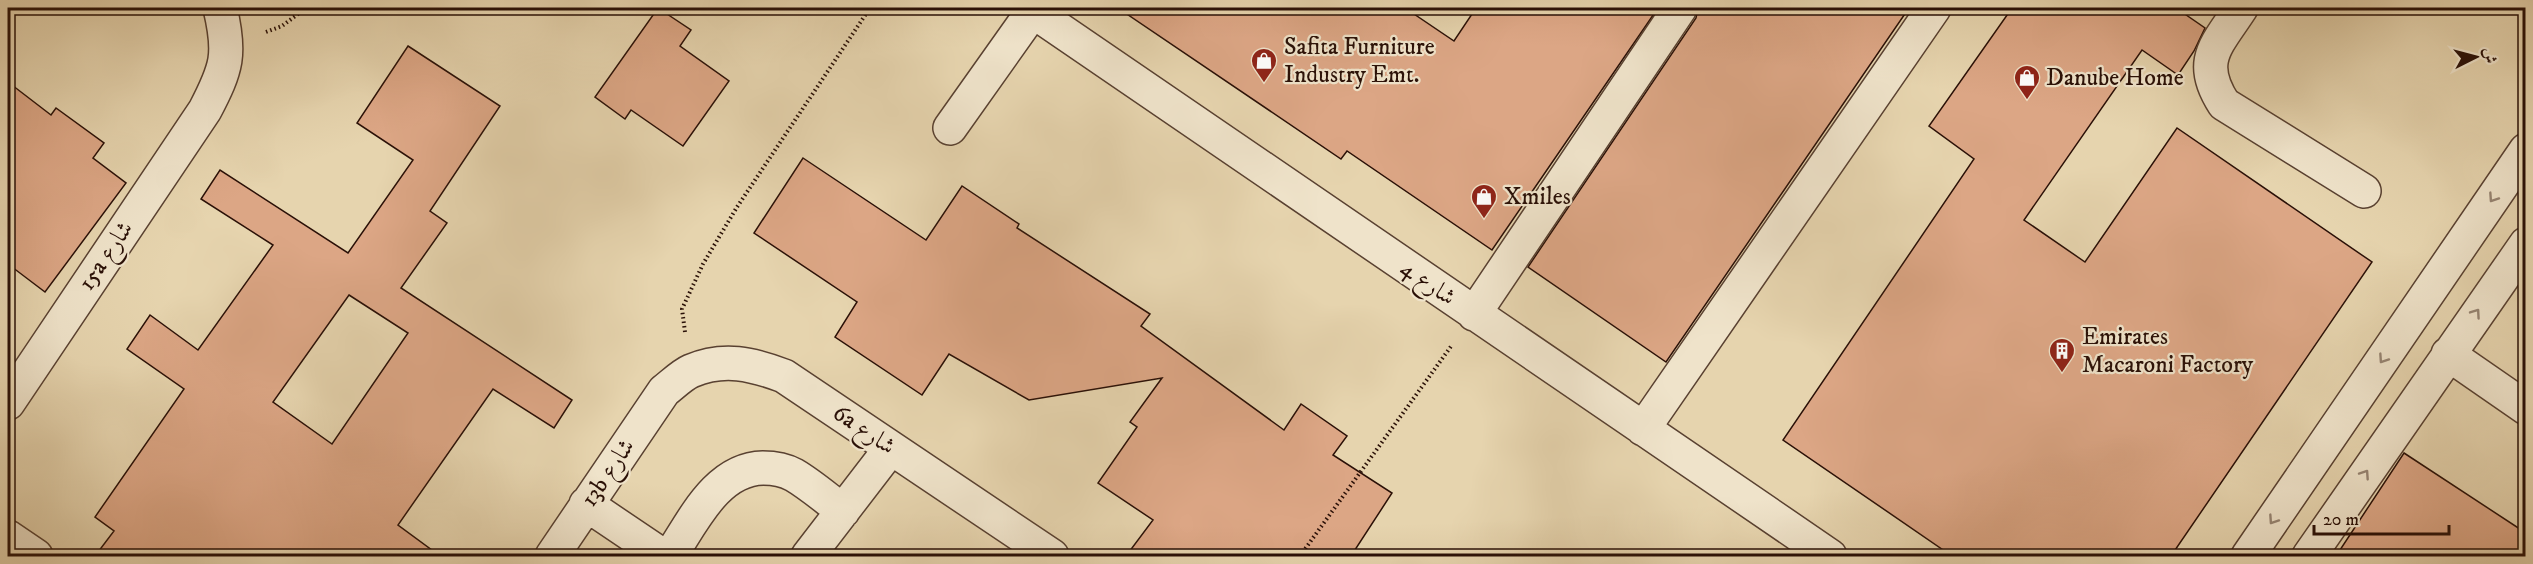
<svg xmlns="http://www.w3.org/2000/svg" width="2533" height="564" viewBox="0 0 2533 564" font-family="'IM FELL DW Pica',Amiri,serif">
	<style>
		.building { fill: #dca685; stroke: #2a1007; stroke-width: 1.5; fill-rule: evenodd }
		.lines { fill: none; stroke-linecap: round; stroke-linejoin: round }
		.minor-casing { stroke: #594131; stroke-width: 36 }
		.path { stroke: #2a1007; stroke-width: 4; stroke-dasharray: 1.5 3; stroke-linecap: butt }
		.minor { stroke: #efe3ca; stroke-width: 33 }
		.oneway { stroke: #968472 }
		.labels { text-anchor: middle; dominant-baseline: central; stroke-width: 4.5; stroke-linejoin: round; paint-order: stroke }
		.poi-label { font-size: 24px; fill: #2a1007; stroke: #efe3ca; text-anchor: start }
		.street-label { font-size: 24px; fill: #2a1007; stroke: #efe3ca }
	</style>
	<rect width="100%" height="100%" fill="#e6d4ae"/>
	<filter id="stains"><feTurbulence type="fractalNoise" baseFrequency=".00333" numOctaves="4"/><feColorMatrix values="0 0 0 0 .2 0 0 0 0 .09 0 0 0 0 .02 0 0 0 .5 -.17"/></filter>
	<radialGradient id="worn" r=".72"><stop offset=".6" stop-color="#630" stop-opacity="0"/><stop offset="1" stop-color="#630" stop-opacity=".3"/></radialGradient>
	<path class="building" d="M 658,8 L 691,30 L 680,46 L 729,81 L 683,146 L 631,110 L 625,119 L 595,97 Z
		M 1118,8 L 1405,8 L 1454,41 L 1476,8 L 1658,8 L 1492,250 L 1347,151 L 1341,159 Z
		M 1698,8 L 1909,8 L 1666,362 L 1528,267 L 1696,18 Z
		M 2012,8 L 2176,8 L 2205,28 L 2194,51 L 2178,75 L 2142,50 L 2024,220 L 2085,262 L 2177,128 L 2372,262 L 2171,556 L 1952,556 L 1783,440 L 1974,159 L 1929,126 Z
		M 408,46 L 500,106 L 430,211 L 447,223 L 401,288 L 572,400 L 554,428 L 493,389 L 398,525 L 440,556 L 95,556 L 114,531 L 95,517 L 184,389 L 127,349 L 150,315 L 198,350 L 273,245 L 201,199 L 220,170 L 348,253 L 413,160 L 357,123 ZM 349,295 L 408,333 L 332,444 L 273,402 Z
		M 8,82 L 51,115 L 56,108 L 104,143 L 93,158 L 126,183 L 45,292 L 8,264 Z
		M 803,158 L 926,240 L 962,186 L 1019,224 L 1017,228 L 1150,314 L 1141,326 L 1284,430 L 1301,404 L 1347,436 L 1333,455 L 1392,493 L 1351,556 L 1126,556 L 1153,520 L 1098,483 L 1137,427 L 1130,422 L 1162,378 L 1029,400 L 949,354 L 922,395 L 835,337 L 857,302 L 754,233 Z
		M 2404,453 L 2526,533 L 2526,556 L 2336,556 Z"/>
	<g class="lines">
		<defs>
			<path id="minor" d="M 1028,8 L 1830,556
				M 2241,8 C 2217,45 2196,61 2224,104 L 2364,191
				M 950,128 L 1033,11
				M 1474,314 L 1680,8
				M 2448,354 L 2526,408
				M 8,403 L 205,110 C 227,68 231,54 220,8
				M 1643,429 L 1934,8
				M 586,504 L 663,556
				M 8,537 L 36,556
				M 552,556 L 664,391 C 673,384 682,375 691,371 C 724,357 752,364 784,376 L 1052,556
				M 670,556 C 693,522 716,469 763,468 C 774,468 785,470 794,475 C 811,485 827,499 843,511
				M 808,556 L 891,448
				M 2248,556 L 2526,150
				M 2309,556 L 2526,244"/>
		</defs>
		<use href="#minor" class="minor-casing"/>
		<path class="path" d="M 266,32 L 282,26 L 306,8
			M 685,332 L 682,309 L 703,264 L 737,207 L 870,8
			M 1300,556 L 1452,345"/>
		<use href="#minor" class="minor"/>
	</g>
	<defs><path id="oneway-chevron" d="M-2-3.5L2.5 0L-2 3.5" fill="none" stroke-width="1.6" stroke-linecap="round" stroke-linejoin="round" transform="scale(1.5)"/></defs>
	<g class="oneway">
		<use href="#oneway-chevron" transform="translate(2493 198) rotate(124)"/>
		<use href="#oneway-chevron" transform="translate(2476 313) rotate(-55)"/>
		<use href="#oneway-chevron" transform="translate(2383 359) rotate(124)"/>
		<use href="#oneway-chevron" transform="translate(2365 474) rotate(-56)"/>
		<use href="#oneway-chevron" transform="translate(2273 520) rotate(124)"/>
	</g>
	<defs>
		<symbol id="shop-pin" viewBox="-11 -11 22 30"><path d="M0 17L-7.5 6A9.5 9.5 0 1 1 7.5 6Z" fill="#8f2418" stroke="#efe3ca"/><path d="M-5-2.5h2.3a2.7 3.5 0 0 1 5.4 0H5L5.5 6h-11ZM-1.5-2.5h3a1.5 2.3 0 0 0-3 0Z" fill="#fff"/></symbol>
		<symbol id="building-pin" viewBox="-11 -11 22 30"><path d="M0 17L-7.5 6A9.5 9.5 0 1 1 7.5 6Z" fill="#8f2418" stroke="#efe3ca"/><path d="M-4-6H4V6H1V3H-1V6H-4ZM-2.5-4.3h1.7v1.8h-1.7ZM.8-4.3h1.7v1.8H.8ZM-2.5-1h1.7V.8h-1.7ZM.8-1h1.7V.8H.8Z" fill="#fff"/></symbol>
	</defs>
	<g fill-rule="evenodd">
		<use href="#shop-pin" x="1249" y="46" width="30" height="40"/>
		<use href="#shop-pin" x="2012" y="63" width="30" height="40"/>
		<use href="#shop-pin" x="1469" y="182" width="30" height="40"/>
		<use href="#building-pin" x="2047" y="336" width="30" height="40"/>
	</g>
	<g class="labels">
		<g class="poi-label">
			<text x="1284" y="47">Safita Furniture<tspan x="1284" dy="28">Industry Emt.</tspan></text>
			<text x="2046" y="78">Danube Home</text>
			<text x="1504" y="197">Xmiles</text>
			<text x="2082" y="337">Emirates<tspan x="2082" dy="28">Macaroni Factory</tspan></text>
		</g>
		<g class="street-label">
			<text transform="translate(106 256) rotate(-56)">15a شارع</text>
			<text transform="translate(1428 283) rotate(35)">شارع 4</text>
			<text transform="translate(864 430) rotate(34)">6a شارع</text>
			<text transform="translate(608 473) rotate(-56)">13b شارع</text>
		</g>
	</g>
	<rect width="2533" height="564" fill="none" stroke="#e6d4ae" stroke-width="30"/>
	<rect x="9" y="9" width="2515" height="546" fill="none" stroke="#2a1007" stroke-width="3"/>
	<rect x="15" y="15" width="2503" height="534" fill="none" stroke="#2a1007" stroke-width="1.5"/>
	<g transform="translate(2476 57) rotate(84)" stroke="#efe3ca" stroke-width="4.5" paint-order="stroke">
	<path d="M0-4.5L10 22L0 15L-10 22Z" fill="#2a1007"/>
	<text y="-9" font-size="16" font-weight="bold" text-anchor="middle" fill="#2a1007">ش</text>
	</g>
	<path d="M2314 525v9h135v-9" fill="none" stroke="#2a1007" stroke-width="3"/>
	<text x="2323" y="525" font-size="18" fill="#2a1007" stroke="#efe3ca" stroke-width="4.5" paint-order="stroke">20 m</text>
	<rect width="100%" height="100%" filter="url(#stains)"/>
	<rect width="100%" height="100%" fill="url(#worn)"/>
</svg>
